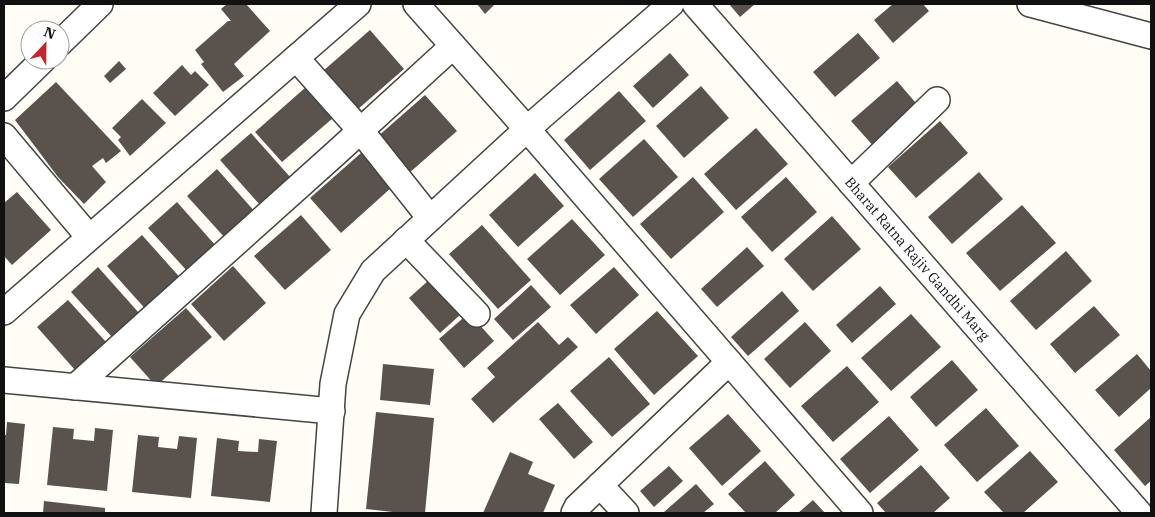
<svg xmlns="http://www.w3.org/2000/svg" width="1155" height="517" viewBox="0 0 1155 517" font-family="'IBM Plex Serif',serif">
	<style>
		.building { fill: #5a524d }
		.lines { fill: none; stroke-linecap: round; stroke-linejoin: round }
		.minor-casing { stroke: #444; stroke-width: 28 }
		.minor { stroke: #fff; stroke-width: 25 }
		.labels { text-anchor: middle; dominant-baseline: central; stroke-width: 5; stroke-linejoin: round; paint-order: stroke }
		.street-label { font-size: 14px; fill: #111; stroke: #fff }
	</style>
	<rect width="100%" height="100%" fill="#fffdf5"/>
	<path class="building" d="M 227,4 L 246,4 L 270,31 L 234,64 L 244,76 L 223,92 L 201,64 L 204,62 L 195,50 L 228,21 L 231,21 L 221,9 Z
		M 477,4 L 495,4 L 485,14 Z
		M 729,4 L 755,4 L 740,17 Z
		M 893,4 L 923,4 L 929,11 L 893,43 L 874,20 Z
		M 370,30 L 404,69 L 357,110 L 323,71 Z
		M 858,33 L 880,58 L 835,97 L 813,72 Z
		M 670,53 L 689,75 L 653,108 L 633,86 Z
		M 119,61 L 126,69 L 110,83 L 104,76 Z
		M 182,65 L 191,75 L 195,71 L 209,85 L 175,116 L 153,93 Z
		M 897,81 L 921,109 L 876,149 L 851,121 Z
		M 56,82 L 121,151 L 106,163 L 103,158 L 92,166 L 106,182 L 84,204 L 58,177 L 15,120 Z
		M 701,86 L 729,118 L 684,158 L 656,126 Z
		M 306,87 L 333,118 L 282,162 L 255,132 Z
		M 619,91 L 646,121 L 590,170 L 564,140 Z
		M 425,95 L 457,131 L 408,174 L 376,138 Z
		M 142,99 L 166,123 L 130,156 L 118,140 L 121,137 L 112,128 Z
		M 940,121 L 968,153 L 916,198 L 888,167 Z
		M 756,128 L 788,164 L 736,210 L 704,174 Z
		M 251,133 L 291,178 L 260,205 L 220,160 Z
		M 644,139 L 678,177 L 633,217 L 599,179 Z
		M 361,153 L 392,187 L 341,233 L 310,198 Z
		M 217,169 L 256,213 L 226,239 L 187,196 Z
		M 979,172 L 1003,199 L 952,244 L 928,217 Z
		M 535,173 L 564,206 L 518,247 L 489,215 Z
		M 693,177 L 724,212 L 671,259 L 640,224 Z
		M 786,177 L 817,212 L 772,252 L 741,217 Z
		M 17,192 L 51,230 L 12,265 L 4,256 L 4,203 Z
		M 177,202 L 216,246 L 188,272 L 148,228 Z
		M 1022,205 L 1056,243 L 1000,291 L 966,253 Z
		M 301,215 L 331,250 L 285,290 L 254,256 Z
		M 832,216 L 861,249 L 813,291 L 784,259 Z
		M 572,219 L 605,255 L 560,295 L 527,259 Z
		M 482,225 L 531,280 L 498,309 L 449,254 Z
		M 142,235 L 184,282 L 149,313 L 107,266 Z
		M 747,247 L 764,266 L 717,307 L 701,289 Z
		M 1066,251 L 1092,281 L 1036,330 L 1010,301 Z
		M 233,266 L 266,303 L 224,341 L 191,304 Z
		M 98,267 L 139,313 L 112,337 L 71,292 Z
		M 614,267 L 639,295 L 596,334 L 570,305 Z
		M 429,280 L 460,315 L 440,333 L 409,298 Z
		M 531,285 L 551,307 L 513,340 L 494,319 Z
		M 880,286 L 896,304 L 852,343 L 836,325 Z
		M 782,291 L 799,311 L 748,356 L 731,337 Z
		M 68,300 L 106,342 L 75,370 L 37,327 Z
		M 1094,306 L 1120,335 L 1075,373 L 1050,344 Z
		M 186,308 L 212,337 L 156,386 L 130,357 Z
		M 657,311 L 698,356 L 654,395 L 614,349 Z
		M 469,313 L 494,341 L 464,368 L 439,339 Z
		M 911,314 L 941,347 L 891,391 L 861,358 Z
		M 538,322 L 559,345 L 568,337 L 578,347 L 493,423 L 471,399 L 495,377 L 487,368 Z
		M 805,322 L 831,351 L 790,388 L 764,359 Z
		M 1137,354 L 1151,371 L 1151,388 L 1119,417 L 1095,390 Z
		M 609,357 L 650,404 L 612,437 L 570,391 Z
		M 952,360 L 978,390 L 936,427 L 910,397 Z
		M 383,364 L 434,369 L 430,405 L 380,400 Z
		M 847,366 L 879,402 L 833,442 L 801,406 Z
		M 558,403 L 593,442 L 574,459 L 539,419 Z
		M 986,408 L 1019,446 L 977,482 L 944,445 Z
		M 376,412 L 434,418 L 425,513 L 402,513 L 366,509 Z
		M 728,414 L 761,451 L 722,486 L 689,448 Z
		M 889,416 L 919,450 L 870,493 L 840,459 Z
		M 1151,417 L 1151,481 L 1145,486 L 1114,450 Z
		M 7,422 L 25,424 L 19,484 L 4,483 L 4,435 L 6,435 Z
		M 53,427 L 74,429 L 73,439 L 94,441 L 95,428 L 113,430 L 107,491 L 47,485 Z
		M 138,435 L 159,437 L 158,447 L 177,449 L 179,436 L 197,438 L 191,498 L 132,492 Z
		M 217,438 L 239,441 L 238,451 L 258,452 L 259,439 L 277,441 L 270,502 L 211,496 Z
		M 1030,451 L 1058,482 L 1023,513 L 1004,513 L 984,492 Z
		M 510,452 L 533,462 L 528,474 L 555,485 L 543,513 L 483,513 Z
		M 765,461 L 795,495 L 775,513 L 746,513 L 728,494 Z
		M 921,465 L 950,498 L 933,513 L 886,513 L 877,503 Z
		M 669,466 L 683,481 L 654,507 L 640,491 Z
		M 696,484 L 714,504 L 703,513 L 665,513 L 664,512 Z
		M 813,500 L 825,513 L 798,513 Z
		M 44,501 L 105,508 L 105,513 L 43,513 Z"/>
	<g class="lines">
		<defs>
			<g id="minor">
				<path d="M 416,4 L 527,129 L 860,513"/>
				<path id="s1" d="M 695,4 L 1139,513"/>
				<path d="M 1030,4 L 1151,36"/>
				<path d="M 60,43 L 100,4"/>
				<path d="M 296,58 L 361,131 L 430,218"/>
				<path d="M 4,98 L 43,60"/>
				<path d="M 4,136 L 89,237"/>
				<path d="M 851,183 L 937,100"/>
				<path d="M 406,240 L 477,314"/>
				<path d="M 4,312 L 358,4"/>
				<path d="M 4,380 L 332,411"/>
				<path d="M 75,387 L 336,153 L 453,46"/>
				<path d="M 600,485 L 626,513"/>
				<path d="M 324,513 L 333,384 L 347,314 L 373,271 L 527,129 L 671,4"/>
				<path d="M 574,513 L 577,507 L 729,362"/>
			</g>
		</defs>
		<use href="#minor" class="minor-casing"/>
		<use href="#minor" class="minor"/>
	</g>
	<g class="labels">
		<g class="street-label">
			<text stroke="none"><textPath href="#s1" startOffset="338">Bharat Ratna Rajiv Gandhi Marg</textPath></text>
		</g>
	</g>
	<rect width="1155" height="517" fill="none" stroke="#111111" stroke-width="10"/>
	<g transform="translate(45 45) rotate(22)"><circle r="24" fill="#ffffff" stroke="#a0a0a0"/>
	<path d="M0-4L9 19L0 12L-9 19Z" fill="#c4262e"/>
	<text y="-8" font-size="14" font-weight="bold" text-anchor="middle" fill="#111111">N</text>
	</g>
</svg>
